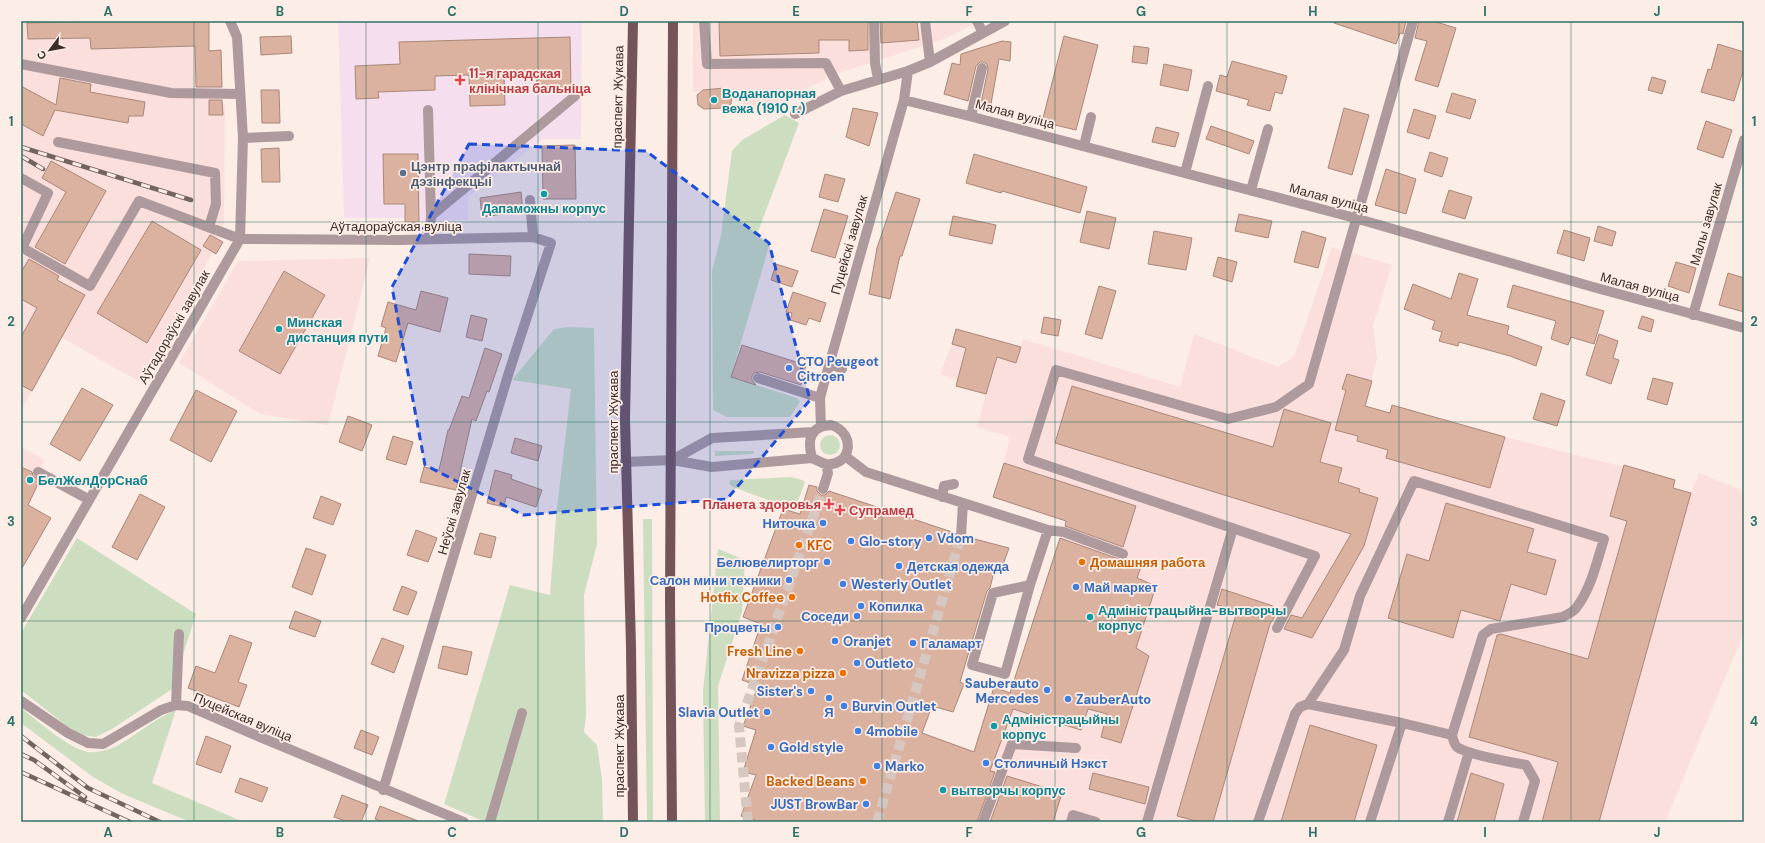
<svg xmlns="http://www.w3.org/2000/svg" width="1765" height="843" viewBox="0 0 1765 843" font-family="'DM Sans',sans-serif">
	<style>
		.industrial { fill: #fadfdd }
		.medical { fill: #f5dfee }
		.green { fill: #ccdebf }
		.building { fill: #dbb1a0; stroke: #aa8779 }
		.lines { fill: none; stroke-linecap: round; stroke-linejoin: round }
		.minor-tunnel { stroke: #d6c7c1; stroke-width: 10; stroke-dasharray: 10 5; stroke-linecap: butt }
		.minor { stroke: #ae9a9d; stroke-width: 10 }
		.major { stroke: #755459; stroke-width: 10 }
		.rail-casing { stroke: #73645e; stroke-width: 4.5 }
		.rail { stroke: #fdede7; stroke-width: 3; stroke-dasharray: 9; stroke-linecap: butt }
		.marked { fill: #1d4ed8; fill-opacity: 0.2; stroke: #1d4ed8; stroke-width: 3; stroke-dasharray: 8 5; stroke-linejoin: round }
		.grid { fill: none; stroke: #2c7267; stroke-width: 1; stroke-opacity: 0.55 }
		.health-dot { fill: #e0444e; stroke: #fdede7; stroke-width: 1.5 }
		.culture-dot { fill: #0f9aa8; stroke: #fdede7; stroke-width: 1.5 }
		.service-dot { fill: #5c6f8a; stroke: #fdede7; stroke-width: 1.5 }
		.shop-dot { fill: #3f7fe0; stroke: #fdede7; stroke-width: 1.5 }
		.food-dot { fill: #e8710a; stroke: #fdede7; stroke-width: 1.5 }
		.labels { text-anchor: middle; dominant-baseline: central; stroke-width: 3.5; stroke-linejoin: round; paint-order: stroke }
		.health-label { font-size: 13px; font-weight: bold; fill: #be3a42; stroke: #fdede7; text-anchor: start }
		.culture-label { font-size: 13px; font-weight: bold; fill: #0d838f; stroke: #fdede7; text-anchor: start }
		.street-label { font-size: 13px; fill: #3c2d27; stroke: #fdede7 }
		.service-label { font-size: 13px; font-weight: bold; fill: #4e5e75; stroke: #fdede7; text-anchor: start }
		.shop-label { font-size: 13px; font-weight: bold; fill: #366cbe; stroke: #fdede7; text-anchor: start }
		.food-label { font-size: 13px; font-weight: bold; fill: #c56008; stroke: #fdede7; text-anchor: end }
		.neatline { fill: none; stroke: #2c7267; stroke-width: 1.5 }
		.grid-label { font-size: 13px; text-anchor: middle; font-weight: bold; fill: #2c7267 }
	</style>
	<rect width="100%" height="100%" fill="#fdede7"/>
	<path class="industrial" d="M 25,21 L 209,21 L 209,53 L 221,53 L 223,104 L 225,104 L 224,223 L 219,239 L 223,242 L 216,254 L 213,252 L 140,382 L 61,337 L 21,410 L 21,32 L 23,32 L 22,26 Z
		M 693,21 L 980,21 L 944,39 L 833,75 L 774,106 L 753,111 L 735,101 L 732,93 L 724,88 L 703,90 L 693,92 Z
		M 1332,247 L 1392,265 L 1373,325 L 1377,359 L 1365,406 L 1390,413 L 1392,405 L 1505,437 L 1675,480 L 1673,488 L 1691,493 L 1699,473 L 1744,491 L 1744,632 L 1665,822 L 891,822 L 922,733 L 974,751 L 994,687 L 1014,694 L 1059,542 L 1068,521 L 993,497 L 1004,463 L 1010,437 L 977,427 L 991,376 L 961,367 L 957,380 L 940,374 L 952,344 L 1016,362 L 1023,339 L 1180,387 L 1194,334 L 1278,367 L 1294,357 Z
		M 370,258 L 328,425 L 260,414 L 179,363 L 238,261 Z
		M 21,447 L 45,460 L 28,489 L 21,489 Z"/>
	<path class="medical" d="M 338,21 L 582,21 L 581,139 L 542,139 L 468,197 L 468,220 L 419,221 L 419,223 L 406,224 L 405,218 L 344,218 Z"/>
	<path class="green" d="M 785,115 L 799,123 L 756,237 L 770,243 L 731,377 L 797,398 L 800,402 L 790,417 L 727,417 L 713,410 L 712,271 L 721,235 L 732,151 L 742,140 Z
		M 569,327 L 594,328 L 597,544 L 584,595 L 586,716 L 584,732 L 597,745 L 602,779 L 603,822 L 485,822 L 444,804 L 510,585 L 550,595 L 556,517 L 571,389 L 512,380 L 554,329 Z
		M820 445a10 10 0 1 1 20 0a10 10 0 1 1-20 0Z
		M 715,451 L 754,451 L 753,454 L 715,456 Z
		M 791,477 L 802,480 L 805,482 L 796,506 L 784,502 L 782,505 L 733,487 L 729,484 L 730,480 Z
		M 643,519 L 652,519 L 653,822 L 647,822 Z
		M 77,538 L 196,614 L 172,689 L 112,729 L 96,737 L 81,735 L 68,727 L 21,690 L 21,633 Z
		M 718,549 L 745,560 L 742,612 L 718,686 L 720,822 L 705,822 L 703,691 Z
		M 21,708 C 38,721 68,748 88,752 C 97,753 107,750 115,747 C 136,736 153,719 176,710 L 152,783 L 244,822 L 190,822 L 123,794 L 93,777 L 21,723 Z"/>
	<path class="building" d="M 94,21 L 209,21 L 209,51 L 221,50 L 222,87 L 196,87 L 195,46 L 91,49 L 90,38 L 28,39 L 27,23 Z
		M 719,21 L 868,21 L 868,50 L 849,51 L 849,40 L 819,40 L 819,53 L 720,56 Z
		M 880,21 L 917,21 L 919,40 L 881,43 Z
		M 1334,21 L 1406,21 L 1403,34 L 1400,33 L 1396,44 L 1334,23 Z
		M 1419,21 L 1433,21 L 1456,28 L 1438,87 L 1415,80 L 1427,41 L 1415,38 Z
		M 291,36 L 292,53 L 261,55 L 260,37 Z
		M 1064,36 L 1098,45 L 1076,130 L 1042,122 Z
		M 570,37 L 571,89 L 537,90 L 536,74 L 504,75 L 505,105 L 470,106 L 469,75 L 435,76 L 435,90 L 378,92 L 379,98 L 356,99 L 355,66 L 400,64 L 399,42 Z
		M 1002,41 L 1011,42 L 1010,61 L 999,59 L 991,104 L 981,103 L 988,69 L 987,64 L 983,62 L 980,62 L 976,66 L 968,101 L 944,94 L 952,63 L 960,65 L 961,54 Z
		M 1718,44 L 1744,52 L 1744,68 L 1734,101 L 1701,92 L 1708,69 L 1711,70 Z
		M 1134,46 L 1149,48 L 1147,64 L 1132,62 Z
		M 1232,61 L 1287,76 L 1282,94 L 1275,92 L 1270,111 L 1247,105 L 1249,100 L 1216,91 L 1220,75 L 1227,77 Z
		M 1164,64 L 1192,70 L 1188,91 L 1160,85 Z
		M 1652,77 L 1666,81 L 1662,94 L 1648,90 Z
		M 60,78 L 91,84 L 90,92 L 145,102 L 143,116 L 129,116 L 128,123 L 55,110 L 43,136 L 21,124 L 21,86 L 56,105 Z
		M 724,88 L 732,93 L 731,104 L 723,108 L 704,109 L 698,105 L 697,95 L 703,90 Z
		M 261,90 L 279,90 L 280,123 L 262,123 Z
		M 1452,93 L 1476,100 L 1470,119 L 1446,112 Z
		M 209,100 L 222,100 L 223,115 L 209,115 Z
		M 853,108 L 878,113 L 869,146 L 846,137 Z
		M 1344,108 L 1369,115 L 1352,175 L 1328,168 Z
		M 1414,109 L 1436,116 L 1429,139 L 1407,132 Z
		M 1706,121 L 1732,130 L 1723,158 L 1697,149 Z
		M 1211,126 L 1254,141 L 1249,154 L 1206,139 Z
		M 1156,127 L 1179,133 L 1175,147 L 1152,142 Z
		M 575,145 L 576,199 L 543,199 L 542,146 Z
		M 279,148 L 280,182 L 262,182 L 261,149 Z
		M 1430,152 L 1448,158 L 1442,177 L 1424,171 Z
		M 383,154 L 418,154 L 419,223 L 405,224 L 405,204 L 384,204 Z
		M 974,154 L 1087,187 L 1080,213 L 1002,191 L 1001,193 L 966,183 Z
		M 51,161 L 106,191 L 65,264 L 35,247 L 66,192 L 42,178 Z
		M 1386,169 L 1416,179 L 1406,214 L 1375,205 Z
		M 825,174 L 845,179 L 838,202 L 819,197 Z
		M 1449,190 L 1472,197 L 1465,219 L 1442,212 Z
		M 521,192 L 523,211 L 482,217 L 480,198 Z
		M 896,192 L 920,199 L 902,256 L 900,256 L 890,299 L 869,294 L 877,248 Z
		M 824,209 L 848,216 L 835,258 L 811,251 Z
		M 1087,211 L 1116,218 L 1109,249 L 1080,242 Z
		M 1239,214 L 1272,221 L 1268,238 L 1235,231 Z
		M 953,216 L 996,225 L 992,244 L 949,235 Z
		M 152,221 L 201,250 L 147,343 L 97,313 Z
		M 1598,226 L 1616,232 L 1612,246 L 1594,241 Z
		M 1564,230 L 1590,238 L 1584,261 L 1557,253 Z
		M 1154,231 L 1192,238 L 1186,270 L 1148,264 Z
		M 1302,231 L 1326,238 L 1318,268 L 1294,262 Z
		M 210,235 L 223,242 L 216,254 L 203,246 Z
		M 469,254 L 511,256 L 510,276 L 469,274 Z
		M 1218,257 L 1237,262 L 1232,282 L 1213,276 Z
		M 29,259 L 59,276 L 57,280 L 85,295 L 32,391 L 21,385 L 21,337 L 37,308 L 21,299 L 21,272 Z
		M 1676,262 L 1696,268 L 1689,293 L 1668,286 Z
		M 776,264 L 798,271 L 792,287 L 771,280 Z
		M 284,271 L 325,295 L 280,374 L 239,351 Z
		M 1459,273 L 1478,279 L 1467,315 L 1509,326 L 1507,334 L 1542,347 L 1536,366 L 1510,356 L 1459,342 L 1458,346 L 1439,341 L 1442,332 L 1432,329 L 1435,321 L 1404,309 L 1413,284 L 1451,299 Z
		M 1728,273 L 1744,278 L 1744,312 L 1719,305 Z
		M 1513,285 L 1604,311 L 1594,344 L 1571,337 L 1568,345 L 1551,339 L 1556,321 L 1507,307 Z
		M 1099,286 L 1116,291 L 1102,339 L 1085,334 Z
		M 421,291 L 448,298 L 440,332 L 408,323 L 396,362 L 378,356 L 386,328 L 381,326 L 388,302 L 416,310 Z
		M 793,292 L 826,303 L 820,322 L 809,318 L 806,325 L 790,320 L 792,313 L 786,312 Z
		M 471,315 L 487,319 L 482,341 L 466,337 Z
		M 1642,316 L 1654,320 L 1651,332 L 1638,328 Z
		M 1044,317 L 1061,320 L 1058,336 L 1041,333 Z
		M 956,329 L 1021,347 L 1016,363 L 997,357 L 986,394 L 956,386 L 966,348 L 952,344 Z
		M 1599,334 L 1618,341 L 1613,358 L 1619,360 L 1611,384 L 1586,375 Z
		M 742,345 L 806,365 L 801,385 L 760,372 L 754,373 L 752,376 L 752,380 L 756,385 L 731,377 Z
		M 485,348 L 502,354 L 489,392 L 487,391 L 476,421 L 472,419 L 456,490 L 420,482 L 424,467 L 439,470 L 448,430 L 449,430 L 462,396 L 469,398 Z
		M 1347,374 L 1372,381 L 1365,406 L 1390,413 L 1392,405 L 1505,437 L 1490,488 L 1386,458 L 1388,450 L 1357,441 L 1358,436 L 1335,430 L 1346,390 L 1342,389 Z
		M 1653,378 L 1673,383 L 1667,405 L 1647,399 Z
		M 1072,386 L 1273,447 L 1284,409 L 1331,423 L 1320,462 L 1342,468 L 1338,482 L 1360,489 L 1359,492 L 1378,498 L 1364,546 L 1312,638 L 1284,629 L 1291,615 L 1302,618 L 1351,534 L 1055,443 Z
		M 82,388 L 113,405 L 80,461 L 50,444 Z
		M 196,390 L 237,411 L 211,462 L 170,440 Z
		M 1541,393 L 1565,401 L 1557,426 L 1533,419 Z
		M 348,416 L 372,425 L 362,451 L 339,442 Z
		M 393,436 L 413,442 L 406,465 L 386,459 Z
		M 515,438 L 542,446 L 538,461 L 511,453 Z
		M 1004,463 L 1136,506 L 1123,547 L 1065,526 L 1066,521 L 993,497 Z
		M 1624,465 L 1675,480 L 1673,488 L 1691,493 L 1599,822 L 1542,822 L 1558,762 L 1469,737 L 1497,635 L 1501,634 L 1588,659 L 1627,521 L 1610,516 Z
		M 21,467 L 32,472 L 33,476 L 40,480 L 28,505 L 51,518 L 21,570 Z
		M 495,470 L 512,475 L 511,479 L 542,490 L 536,507 L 506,497 L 504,507 L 487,503 Z
		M 809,485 L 817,487 L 817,491 L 821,495 L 825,495 L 829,491 L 955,533 L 955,539 L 960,542 L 964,542 L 967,537 L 1009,548 L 1000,573 L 994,572 L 990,588 L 987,591 L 960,682 L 964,684 L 953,712 L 932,706 L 922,733 L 974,752 L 994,687 L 1010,693 L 1060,538 L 1141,567 L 1137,578 L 1156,586 L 1136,648 L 1149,656 L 1121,743 L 1101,737 L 1107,714 L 1088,709 L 1081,730 L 1013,709 L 990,771 L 995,772 L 977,822 L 755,822 L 755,820 L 741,816 L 756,775 L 743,772 L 756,730 L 743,726 L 758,686 L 742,680 L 761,624 L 743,617 L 783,509 L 800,514 Z
		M 140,494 L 165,507 L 137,560 L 112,547 Z
		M 321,496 L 341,504 L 333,525 L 313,518 Z
		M 1446,503 L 1534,529 L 1527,552 L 1556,560 L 1546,595 L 1511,584 L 1500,621 L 1461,610 L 1453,638 L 1388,618 L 1407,554 L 1429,561 Z
		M 416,530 L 437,538 L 428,562 L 407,555 Z
		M 480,533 L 496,537 L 491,558 L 474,554 Z
		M 306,548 L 326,555 L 312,595 L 292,587 Z
		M 402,586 L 417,592 L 408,615 L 393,610 Z
		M 1222,589 L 1273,606 L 1272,608 L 1279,610 L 1270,624 L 1213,822 L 1200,822 L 1177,816 L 1237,611 L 1217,605 Z
		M 295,611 L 321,621 L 315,637 L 289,628 Z
		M 230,635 L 252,643 L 238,682 L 247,685 L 239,707 L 188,688 L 196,666 L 215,673 Z
		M 382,638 L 404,646 L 394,673 L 371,664 Z
		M 443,646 L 472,652 L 467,675 L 438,668 Z
		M 1310,725 L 1377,745 L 1354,822 L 1281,822 Z
		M 361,730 L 379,737 L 372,755 L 354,748 Z
		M 206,736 L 231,746 L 221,773 L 196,764 Z
		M 1093,773 L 1149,787 L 1145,804 L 1089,789 Z
		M 1471,773 L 1504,784 L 1494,822 L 1457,822 Z
		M 1007,776 L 1062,793 L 1053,822 L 990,822 Z
		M 240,778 L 268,788 L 262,802 L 235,792 Z
		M 342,795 L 368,805 L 361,822 L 348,822 L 334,817 Z
		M 380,806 L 418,821 L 418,822 L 383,822 L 375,819 Z"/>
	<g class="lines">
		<path class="minor-tunnel" d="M 748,822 L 739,726 L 823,489
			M 877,822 L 961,536"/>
		<path class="minor" d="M 704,21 L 707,64 L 826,63 L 841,91
			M 874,21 L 875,63 L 878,79
			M 925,21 L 930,62
			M 977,21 L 983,33
			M 21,64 L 171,93 L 240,94
			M 904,100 L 969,116 L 1355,218 L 1593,287 L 1744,328
			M 428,110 L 431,216
			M 795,114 L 841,91 L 908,71 L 930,62 L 1005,21
			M 971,116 L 982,68
			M 243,138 L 289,136
			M 58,142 L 215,173 L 216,204 L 209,227
			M 1084,146 L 1091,117
			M 1185,173 L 1208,86
			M 21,178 L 48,193 L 22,248
			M 1251,190 L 1268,129
			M 530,200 L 533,237
			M 429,239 L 431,216 L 575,96
			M 21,247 L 90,286 L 139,201 L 240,239 L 399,240 L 533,237 L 551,243 L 509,372 L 383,790
			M 1693,315 L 1744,140
			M 829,363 L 842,369
			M 758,378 L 820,398
			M 831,425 C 857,433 851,467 826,464 C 821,463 817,460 812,458 C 807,440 810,426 831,425 Z
			M 821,427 L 820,398 L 824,383 L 904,100 L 908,71
			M 845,456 L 866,472 L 1048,530 L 1064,532 L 1123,554
			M 672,460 L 712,438 L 813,432
			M 625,462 L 672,460 L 712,467 L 812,458
			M 38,472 L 88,499
			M 823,489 L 828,473 L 826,464
			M 942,497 L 944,486 L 954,484
			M 961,536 L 963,503
			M 1030,585 L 993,593 L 972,665 L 1005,674 L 1030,585 L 1048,530
			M 21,618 L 240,239 L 243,138 L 237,37 L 230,21
			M 1277,628 L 1315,556 L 1028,459 L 1056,370 L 1228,419 L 1276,407 L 1309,384 L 1413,21
			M 21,701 L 68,733 L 88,743 L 103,744 L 161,710 L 176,705 L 188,706 L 248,732 L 464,822
			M 1308,704 L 1344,650 L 1360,596 L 1414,481 L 1604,539 C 1597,561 1591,589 1576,608 C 1573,612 1568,614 1563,617 L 1491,629 L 1483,635 L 1452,735 C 1453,739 1454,744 1457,747 C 1468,755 1511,762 1526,765 L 1535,781 L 1523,822
			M 176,705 L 179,634
			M 490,822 L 522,713
			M 983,822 L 1012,744 L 1076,748
			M 1071,822 L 1073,815 L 1096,822
			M 1147,822 L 1233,528
			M 1258,822 L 1295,714 L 1300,707 L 1308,704 L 1402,723 L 1452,735
			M 1370,822 L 1402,723
			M 1448,822 L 1469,752"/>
		<path class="major" d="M 633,822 L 631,647 L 625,419 L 633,21
			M 672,822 L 670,601 L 673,21"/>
		<defs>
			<path id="rail" d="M 21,147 L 191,200
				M 21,156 L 43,169
				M 21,736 L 88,788 L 160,822
				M 21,754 L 34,760 L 85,797
				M 21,772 L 130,822"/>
		</defs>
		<use href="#rail" class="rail-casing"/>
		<use href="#rail" class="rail"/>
	</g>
	<path class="marked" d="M 469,144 L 646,151 L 769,243 L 810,400 L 727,499 L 523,515 L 425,465 L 392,287 Z"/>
	<path class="grid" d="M 194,21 L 194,822M 366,21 L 366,822M 538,21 L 538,822M 710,21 L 710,822M 882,21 L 882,822M 1055,21 L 1055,822M 1227,21 L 1227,822M 1399,21 L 1399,822M 1571,21 L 1571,822M 21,222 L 1744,222M 21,422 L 1744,422M 21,621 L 1744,621"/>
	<g class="health-dot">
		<path d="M458 74h4v4h4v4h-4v4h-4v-4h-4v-4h4z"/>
		<path d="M827 498h4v4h4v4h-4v4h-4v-4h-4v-4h4z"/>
		<path d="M838 504h4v4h4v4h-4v4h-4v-4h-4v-4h4z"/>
	</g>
	<g class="culture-dot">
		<circle cx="714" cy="100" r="4"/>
		<circle cx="544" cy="194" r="4"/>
		<circle cx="279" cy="329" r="4"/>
		<circle cx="30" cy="480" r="4"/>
		<circle cx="1090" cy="617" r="4"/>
		<circle cx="994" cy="726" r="4"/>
		<circle cx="943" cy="790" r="4"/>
	</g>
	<circle class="service-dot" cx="403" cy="173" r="4"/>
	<g class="shop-dot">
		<circle cx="789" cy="368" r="4"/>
		<circle cx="823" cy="523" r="4"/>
		<circle cx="929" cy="538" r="4"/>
		<circle cx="851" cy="541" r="4"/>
		<circle cx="827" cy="562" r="4"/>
		<circle cx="899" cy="566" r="4"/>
		<circle cx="789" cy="580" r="4"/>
		<circle cx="843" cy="584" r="4"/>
		<circle cx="1076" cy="587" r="4"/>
		<circle cx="861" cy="606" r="4"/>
		<circle cx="857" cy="616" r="4"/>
		<circle cx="778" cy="627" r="4"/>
		<circle cx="835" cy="641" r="4"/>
		<circle cx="913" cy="643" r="4"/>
		<circle cx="857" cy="663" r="4"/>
		<circle cx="1047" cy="690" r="4"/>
		<circle cx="811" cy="691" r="4"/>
		<circle cx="829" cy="698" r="4"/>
		<circle cx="1068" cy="699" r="4"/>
		<circle cx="844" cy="706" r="4"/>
		<circle cx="767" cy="712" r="4"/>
		<circle cx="858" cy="731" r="4"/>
		<circle cx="771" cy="747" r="4"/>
		<circle cx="986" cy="763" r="4"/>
		<circle cx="877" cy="766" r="4"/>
		<circle cx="866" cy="804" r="4"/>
	</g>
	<g class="food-dot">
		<circle cx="799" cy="545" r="4"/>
		<circle cx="1082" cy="562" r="4"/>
		<circle cx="792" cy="597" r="4"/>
		<circle cx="800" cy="651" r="4"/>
		<circle cx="843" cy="673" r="4"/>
		<circle cx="863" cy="781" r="4"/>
	</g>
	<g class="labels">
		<g class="health-label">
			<text x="469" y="73">11-я гарадская<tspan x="469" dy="15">клінічная бальніца</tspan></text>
			<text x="821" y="504" text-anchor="end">Планета здоровья</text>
			<text x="849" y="510">Супрамед</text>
		</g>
		<g class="culture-label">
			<text x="722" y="93">Воданапорная<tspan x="722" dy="15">вежа (1910 г.)</tspan></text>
			<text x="544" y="208" text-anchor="middle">Дапаможны корпус</text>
			<text x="287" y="322">Минская<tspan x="287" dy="15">дистанция пути</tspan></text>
			<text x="38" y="480">БелЖелДорСнаб</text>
			<text x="1098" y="610">Адміністрацыйна-вытворчы<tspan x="1098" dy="15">корпус</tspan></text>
			<text x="1002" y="719">Адміністрацыйны<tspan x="1002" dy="15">корпус</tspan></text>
			<text x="951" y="790">вытворчы корпус</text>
		</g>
		<g class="street-label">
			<text transform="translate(618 97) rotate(-89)">праспект Жукава</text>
			<text transform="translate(1015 114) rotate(15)">Малая вуліца</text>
			<text transform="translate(1329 198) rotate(15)">Малая вуліца</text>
			<text transform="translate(1706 224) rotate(-74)">Малы завулак</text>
			<text x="396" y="226">Аўтадораўская вуліца</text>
			<text transform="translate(849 245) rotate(-74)">Пуцейскі завулак</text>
			<text transform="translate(1640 287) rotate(15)">Малая вуліца</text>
			<text transform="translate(174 327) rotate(-60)">Аўтадораўскі завулак</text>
			<text transform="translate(613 422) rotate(-90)">праспект Жукава</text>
			<text transform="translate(454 512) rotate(-74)">Неўскі завулак</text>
			<text transform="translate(243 717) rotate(23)">Пуцейская вуліца</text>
			<text transform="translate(619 746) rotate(-90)">праспект Жукава</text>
		</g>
		<g class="service-label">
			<text x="411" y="166">Цэнтр прафілактычнай<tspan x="411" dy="15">дэзінфекцыі</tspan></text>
		</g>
		<g class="shop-label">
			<text x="797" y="361">СТО Peugeot<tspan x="797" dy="15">Citroen</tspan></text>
			<text x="815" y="523" text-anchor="end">Ниточка</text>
			<text x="937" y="538">Vdom</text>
			<text x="859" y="541">Glo-story</text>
			<text x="819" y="562" text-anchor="end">Белювелирторг</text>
			<text x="907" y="566">Детская одежда</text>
			<text x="781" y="580" text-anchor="end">Салон мини техники</text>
			<text x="851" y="584">Westerly Outlet</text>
			<text x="1084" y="587">Май маркет</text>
			<text x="869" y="606">Копилка</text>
			<text x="849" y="616" text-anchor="end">Соседи</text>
			<text x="770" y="627" text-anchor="end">Процветы</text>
			<text x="843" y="641">Oranjet</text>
			<text x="921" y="643">Галамарт</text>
			<text x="865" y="663">Outleto</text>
			<text x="1039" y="683" text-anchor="end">Sauberauto<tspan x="1039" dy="15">Mercedes</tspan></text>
			<text x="803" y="691" text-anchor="end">Sister's</text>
			<text x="1076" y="699">ZauberAuto</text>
			<text x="852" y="706">Burvin Outlet</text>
			<text x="759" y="712" text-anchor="end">Slavia Outlet</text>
			<text x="829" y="712" text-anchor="middle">Я</text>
			<text x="866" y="731">4mobile</text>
			<text x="779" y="747">Gold style</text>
			<text x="994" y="763">Столичный Нэкст</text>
			<text x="885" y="766">Marko</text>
			<text x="858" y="804" text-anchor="end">JUST BrowBar</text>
		</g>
		<g class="food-label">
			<text x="807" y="545" text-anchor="start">KFC</text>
			<text x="1090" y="562" text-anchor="start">Домашняя работа</text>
			<text x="784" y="597">Hotfix Coffee</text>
			<text x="792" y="651">Fresh Line</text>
			<text x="835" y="673">Nravizza pizza</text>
			<text x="855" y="781">Backed Beans</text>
		</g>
	</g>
	<rect width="1765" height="843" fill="none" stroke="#fdede7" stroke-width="44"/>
	<g transform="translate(50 50) rotate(238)" stroke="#fdede7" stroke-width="3" paint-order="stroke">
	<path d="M0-3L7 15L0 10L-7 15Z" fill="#3c2d27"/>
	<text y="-6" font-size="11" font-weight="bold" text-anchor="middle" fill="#3c2d27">С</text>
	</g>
	<rect x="22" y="22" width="1721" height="799" class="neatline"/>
	<g class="grid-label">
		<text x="108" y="16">A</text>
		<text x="280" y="16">B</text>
		<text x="452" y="16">C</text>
		<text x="624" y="16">D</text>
		<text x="796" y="16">E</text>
		<text x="969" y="16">F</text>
		<text x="1141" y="16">G</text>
		<text x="1313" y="16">H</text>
		<text x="1485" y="16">I</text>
		<text x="1657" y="16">J</text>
		<text x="11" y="126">1</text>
		<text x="1754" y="126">1</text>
		<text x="11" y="326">2</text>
		<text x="1754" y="326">2</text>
		<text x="11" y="526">3</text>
		<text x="1754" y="526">3</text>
		<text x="11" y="726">4</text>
		<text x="1754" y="726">4</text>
		<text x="108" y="837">A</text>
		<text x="280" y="837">B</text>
		<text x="452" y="837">C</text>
		<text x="624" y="837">D</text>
		<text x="796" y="837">E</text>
		<text x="969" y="837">F</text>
		<text x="1141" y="837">G</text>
		<text x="1313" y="837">H</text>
		<text x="1485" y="837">I</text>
		<text x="1657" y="837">J</text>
	</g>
</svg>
